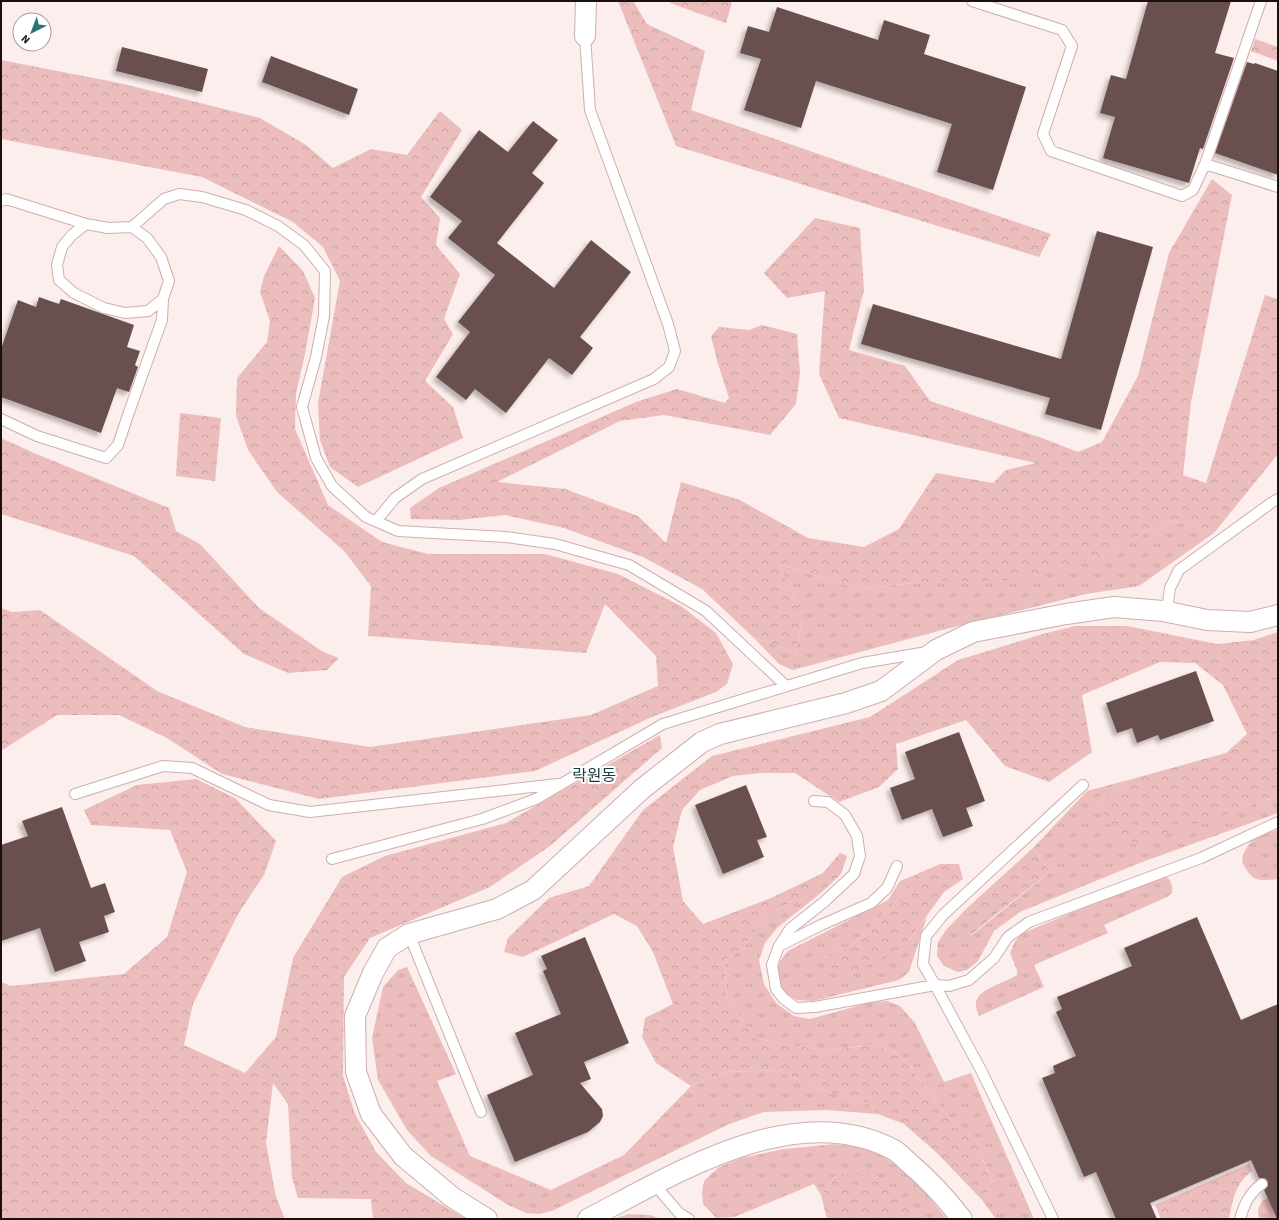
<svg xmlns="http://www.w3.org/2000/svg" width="1279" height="1220" viewBox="0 0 1279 1220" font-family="'Source Sans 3','Noto Sans KR',sans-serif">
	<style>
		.grass { fill: url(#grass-tufts) }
		.forest { fill: url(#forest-crowns) }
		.building { fill: #6b5050; filter: url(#shadow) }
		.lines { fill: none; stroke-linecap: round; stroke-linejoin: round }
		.service-casing { stroke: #ceaeae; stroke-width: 12 }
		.minor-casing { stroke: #ceaeae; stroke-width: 22 }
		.service { stroke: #fff; stroke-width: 10 }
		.minor { stroke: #fff; stroke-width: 20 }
		.labels { text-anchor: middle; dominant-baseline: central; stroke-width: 4; stroke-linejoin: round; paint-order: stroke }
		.quarter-label { font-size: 16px; fill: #183b3b; stroke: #fff }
	</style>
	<defs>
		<pattern id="grass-tufts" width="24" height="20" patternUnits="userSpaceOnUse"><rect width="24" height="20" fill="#ecbdbd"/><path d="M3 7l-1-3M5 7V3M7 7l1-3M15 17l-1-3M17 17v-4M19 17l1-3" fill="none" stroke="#caa1a1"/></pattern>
		<pattern id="forest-crowns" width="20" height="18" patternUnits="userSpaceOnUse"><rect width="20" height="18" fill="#ecbdbd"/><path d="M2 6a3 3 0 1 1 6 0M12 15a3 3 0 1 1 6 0" fill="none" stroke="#caa1a1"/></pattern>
		<filter id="shadow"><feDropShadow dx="-3.5" dy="3.5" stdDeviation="2" flood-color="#0004"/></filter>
	</defs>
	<rect width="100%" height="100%" fill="#fbeeed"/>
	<path class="grass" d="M 1172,520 L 1214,533 L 1139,586 L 1086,594 L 946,629 L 793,670 L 779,664 L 754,638 L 796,652 L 803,615 L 779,564 L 858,589 L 924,582 L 1091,559 Z
		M 1132,779 L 1098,803 L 1234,811 L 1278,796 L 1278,813 L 1137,864 L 1020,912 L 994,931 L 978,961 L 967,970 L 958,972 L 944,966 L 937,956 L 938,942 L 946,930 L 967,908 L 972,935 L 1050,872 L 1033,848 L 1087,791 Z
		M 1278,830 L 1278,879 C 1256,881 1253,882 1242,862 C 1245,841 1258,835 1278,830 Z
		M 915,875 L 893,905 L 875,921 L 853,944 L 833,952 L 906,944 L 927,916 L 909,972 L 899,980 L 813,1001 L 797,1000 L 785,993 L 780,984 L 777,971 L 780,961 L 788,951 L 888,900 L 900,881 Z
		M 1164,875 C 1171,880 1173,884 1172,893 L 1167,897 L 1104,925 L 1108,933 L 1034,965 L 1044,987 L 979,1016 C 978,1013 976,1009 976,1007 C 973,989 1006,983 1017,975 L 1017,970 L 1010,953 L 1014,943 L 1021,934 L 1158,876 Z
		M 822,892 L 777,928 L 765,943 L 759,960 L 764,984 L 776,1003 L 794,1016 L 810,1019 L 868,1003 L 887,1001 L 900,1006 L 915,1023 L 944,1082 L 971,1073 L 1034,1219 L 996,1219 L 982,1200 L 993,1183 L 980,1153 L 973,1133 L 953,1122 L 900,1054 L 874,1045 L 826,1050 L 788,1045 L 755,1038 L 726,997 L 725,960 L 743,948 L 762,920 L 790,902 Z
		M 407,967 L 456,1074 L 437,1081 L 470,1156 L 551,1190 L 624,1155 L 691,1086 L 728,1072 L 778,1070 L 816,1088 L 868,1103 L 878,1114 L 826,1110 L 764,1112 L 729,1124 L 554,1210 L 540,1214 L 526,1213 L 508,1205 L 431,1156 L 407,1130 L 378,1080 L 372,1038 L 383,987 L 398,970 Z
		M 835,1144 C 846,1146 859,1146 869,1150 C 901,1162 926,1193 947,1219 L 917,1219 L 910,1209 L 837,1174 L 821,1195 L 814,1184 L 734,1217 L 716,1218 L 703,1204 L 702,1193 L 704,1181 L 719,1167 L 741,1158 L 784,1149 Z
		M 1278,1194 L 1278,1219 L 1260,1219 C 1256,1212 1259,1207 1262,1201 Z
		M 628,1214 L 650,1215 L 661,1219 L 614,1219 Z"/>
	<path class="forest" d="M 618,1 L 633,1 L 647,24 L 705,51 L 691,110 L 1051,234 L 1039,257 L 676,146 Z
		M 671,1 L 728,1 L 732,3 L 726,23 L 670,3 Z
		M 1255,39 L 1278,47 L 1278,61 L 1251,51 Z
		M 1,60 L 124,84 L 260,118 L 306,145 L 333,168 L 371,149 L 407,155 L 440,111 L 462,130 L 421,197 L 440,218 L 436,245 L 460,274 L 444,319 L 453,334 L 425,381 L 453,407 L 463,438 L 358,487 L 330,467 L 320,440 L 318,403 L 340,281 L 323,247 L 293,222 L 202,177 L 1,139 Z
		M 1212,179 L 1232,195 L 1191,402 L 1183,475 L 1206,483 L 1265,295 L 1278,299 L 1278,454 L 1214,533 L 1172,520 L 1091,559 L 1018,580 L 924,582 L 858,589 L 779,564 L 803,615 L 796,652 L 754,638 L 702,589 L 643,557 L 564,528 L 505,515 L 459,520 L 411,519 L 410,508 L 439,488 L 636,402 L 677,389 L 725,403 L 729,398 L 718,364 L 711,336 L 719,327 L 749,330 L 762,325 L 797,334 L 800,373 L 796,404 L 770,435 L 664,415 L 620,421 L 497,482 L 565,489 L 638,516 L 666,543 L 681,482 L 740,500 L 808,538 L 864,547 L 899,529 L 936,473 L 993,483 L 1006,470 L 1036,463 L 839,418 L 819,374 L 825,291 L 787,298 L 764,273 L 815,218 L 860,228 L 864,290 L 849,350 L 905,366 L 930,401 L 1042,438 L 1078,452 L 1102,442 L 1138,376 L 1169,253 Z
		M 279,246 L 303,271 L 315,298 L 305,354 L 296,393 L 295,429 L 328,505 L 382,542 L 428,554 L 545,554 L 618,574 L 681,606 L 716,633 L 733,664 L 727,684 L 716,692 L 652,717 L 535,771 L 319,799 L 222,774 L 167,738 L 119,715 L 57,715 L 1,751 L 1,608 L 12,612 L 40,610 L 157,691 L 245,727 L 370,747 L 591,715 L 658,686 L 656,656 L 605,604 L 586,653 L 368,636 L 371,586 L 344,551 L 277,492 L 248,450 L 236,416 L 237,378 L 267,342 L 270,321 L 260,292 L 264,276 Z
		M 180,413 L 221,418 L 215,481 L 176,476 Z
		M 1,438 L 34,453 L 169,508 L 176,531 L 200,544 L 259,608 L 323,652 L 339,658 L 327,670 L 288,673 L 244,654 L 134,556 L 1,514 Z
		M 1075,626 L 1127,626 L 1217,644 L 1254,640 L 1278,632 L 1278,796 L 1157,838 L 1122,844 L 1098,803 L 1132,779 L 1226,753 L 1247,734 L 1223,685 L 1195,663 L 1160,662 L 1082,695 L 1092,752 L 1049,782 L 1005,766 L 966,720 L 896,744 L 898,769 L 879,787 L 839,802 L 795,773 L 761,773 L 733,776 L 700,790 L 682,810 L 673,847 L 683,901 L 703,924 L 771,898 L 823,873 L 840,853 L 847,856 L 841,874 L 822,892 L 790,902 L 762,920 L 743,948 L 725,960 L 726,997 L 755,1038 L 788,1045 L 826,1050 L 874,1045 L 900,1054 L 953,1122 L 973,1132 L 980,1153 L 993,1184 L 982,1200 L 937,1153 L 904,1124 L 878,1114 L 868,1103 L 816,1088 L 778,1070 L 728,1072 L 691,1086 L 656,1063 L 642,1037 L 645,1018 L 673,1004 L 653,952 L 637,926 L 614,914 L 523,957 L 504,952 L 508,938 L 549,898 L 589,886 L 643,810 L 712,756 L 870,717 L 958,660 L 1043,634 Z
		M 660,735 L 662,748 L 550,846 L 490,887 L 370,938 L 344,977 L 343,1076 L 355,1114 L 376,1152 L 406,1183 L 466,1219 L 373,1219 L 371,1199 L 298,1198 L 292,1178 L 288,1104 L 273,1083 L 266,1143 L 276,1197 L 285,1219 L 1,1219 L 1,982 L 11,986 L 124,974 L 167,937 L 187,872 L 170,830 L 91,825 L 84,810 L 137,785 L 196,779 L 235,798 L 276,841 L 264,875 L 238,914 L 193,1004 L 184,1045 L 245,1073 L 276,1037 L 293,958 L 342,877 L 385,856 L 506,823 Z
		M 1033,848 L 1050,872 L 995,915 L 971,935 L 967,908 Z
		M 940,864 L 959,864 L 963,879 L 944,892 L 906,944 L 884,959 L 850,972 L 824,967 L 833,952 L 853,944 L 875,921 L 893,905 L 915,875 Z
		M 1249,1164 L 1252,1171 C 1235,1184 1233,1199 1229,1219 L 1161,1219 L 1155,1205 Z
		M 837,1174 L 871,1175 L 910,1209 L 917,1219 L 827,1219 L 821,1195 Z"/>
	<path class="building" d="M 1148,1 L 1231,1 L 1215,53 L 1234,58 L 1203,149 L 1200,148 L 1189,183 L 1103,158 L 1115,117 L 1100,113 L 1111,75 L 1126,79 Z
		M 777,7 L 878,40 L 884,20 L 930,35 L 924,54 L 1026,87 L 993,190 L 937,172 L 952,124 L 816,81 L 801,128 L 744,110 L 761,59 L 740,53 L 748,26 L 769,32 Z
		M 122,47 L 208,69 L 202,92 L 116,71 Z
		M 271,56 L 358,89 L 349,115 L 262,82 Z
		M 1247,62 L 1254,64 L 1255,63 L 1278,71 L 1278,175 L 1215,153 Z
		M 533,121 L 558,140 L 532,173 L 544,183 L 497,243 L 554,288 L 591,240 L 631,272 L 580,337 L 593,348 L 572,375 L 549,358 L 506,413 L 475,389 L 466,400 L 436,377 L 470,332 L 458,322 L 495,275 L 448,238 L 462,221 L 430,197 L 479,130 L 508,152 Z
		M 1097,231 L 1153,247 L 1101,430 L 1045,414 L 1050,398 L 861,344 L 873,304 L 1061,359 Z
		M 39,297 L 59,304 L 61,299 L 134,325 L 127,347 L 140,351 L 135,365 L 138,367 L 129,392 L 117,388 L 101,433 L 1,397 L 1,349 L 18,300 L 36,307 Z
		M 1196,671 L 1214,721 L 1160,740 L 1158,735 L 1137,743 L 1132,728 L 1117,733 L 1106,703 Z
		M 959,732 L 985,801 L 966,808 L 973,826 L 943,837 L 932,809 L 902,820 L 890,788 L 915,779 L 905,752 Z
		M 746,785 L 767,837 L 757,840 L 764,857 L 723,874 L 695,805 Z
		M 62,807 L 91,888 L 105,883 L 115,912 L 104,916 L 109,932 L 79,942 L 86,961 L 55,972 L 40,928 L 1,941 L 1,845 L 28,836 L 22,821 Z
		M 1197,917 L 1241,1020 L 1278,1004 L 1278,1219 L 1277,1219 L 1264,1190 L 1268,1186 L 1267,1180 L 1264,1178 L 1259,1178 L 1251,1160 L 1150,1203 L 1157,1219 L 1116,1219 L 1096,1172 L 1084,1177 L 1042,1078 L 1055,1073 L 1053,1066 L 1076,1056 L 1056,1012 L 1062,1009 L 1057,997 L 1132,966 L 1124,948 Z
		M 585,937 L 629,1043 L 584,1062 L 591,1079 L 580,1083 L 602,1109 L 603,1116 L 600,1122 L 588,1132 L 515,1162 L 487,1095 L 533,1075 L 515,1033 L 561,1014 L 543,971 L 547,969 L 541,956 Z"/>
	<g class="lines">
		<defs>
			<path id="service" d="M 972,1 L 1062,30 L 1072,46 L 1043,134 L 1051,151 L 1182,196 L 1193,190 L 1205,164 L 1261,1
				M 1205,164 L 1278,187
				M 1,201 L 6,199 L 86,224 L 108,228 L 132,227 L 164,199 L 179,194 L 202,197 L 246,210 L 278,226 L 304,245 L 325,271 L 324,316 L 316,357 L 302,407 L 316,458 L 332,486 L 366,517 L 398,531 L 506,537 L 555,544 L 629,565 L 706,611 L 786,686
				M 86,224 L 72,235 L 62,247 L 57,265 L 59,280 L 74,293 L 104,308 L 125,313 L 148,311 L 163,299 L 169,281 L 161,257 L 147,238 L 132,227
				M 1,419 L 37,436 L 106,458 L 118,445 L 129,412 L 162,320 L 163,299
				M 376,521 L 395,498 L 422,479 L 654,379 L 669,367 L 675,351 L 668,324 L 590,110 L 585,36
				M 1172,613 L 1168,602 L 1170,588 L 1179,570 L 1271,503 L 1278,499
				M 75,794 L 163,766 L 192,768 L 269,805 L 310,812 L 558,784
				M 814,801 L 828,802 L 845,815 L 857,836 L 860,856 L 854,874 L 824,902 L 790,929 L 779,946 L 772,965 L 776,989 L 783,998 L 796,1008 L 815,1007 L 935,985 L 923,964 L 926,936 L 943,915 L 1083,785
				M 332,859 L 482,819 L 536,799 L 663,724 L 862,663 L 927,652
				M 409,934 L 481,1112
				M 779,946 L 821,925 L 871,903 L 887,888 L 897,866
				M 655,1185 L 679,1213 L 689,1219
				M 1053,1219 L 981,1070 L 935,985 L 949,986 L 969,980 L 994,958 L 1008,937 L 1029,922 L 1201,858 L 1278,822
				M 1240,1219 C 1244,1205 1249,1193 1262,1184"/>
			<path id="minor" d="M 585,36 L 586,1
				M 487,1219 L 452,1197 L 403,1156 L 371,1114 L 356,1072 L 355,1016 L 373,973 L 387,948 L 409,934 L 497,909 L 533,890 L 642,789 L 702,742 L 720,734 L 846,703 L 881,691 L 936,650 L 973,632 L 1066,614 L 1114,607 L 1163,611 L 1207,620 L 1250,622 L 1278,615
				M 588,1219 C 675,1174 796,1097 894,1150 C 899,1153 904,1158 908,1162 C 928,1179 946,1198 962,1219"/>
		</defs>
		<use href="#service" class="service-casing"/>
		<use href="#minor" class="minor-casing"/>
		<use href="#service" class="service"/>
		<use href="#minor" class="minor"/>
	</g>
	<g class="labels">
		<g class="quarter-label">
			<text x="594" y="776">락원동</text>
		</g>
	</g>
	<rect width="1279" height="1220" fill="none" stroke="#1b1010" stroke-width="4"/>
	<g transform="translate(32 32) rotate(222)"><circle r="19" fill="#ffffff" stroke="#a49f9f"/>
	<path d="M0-3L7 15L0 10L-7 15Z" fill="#2a7576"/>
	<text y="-6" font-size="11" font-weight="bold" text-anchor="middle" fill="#1b1010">N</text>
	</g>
</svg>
